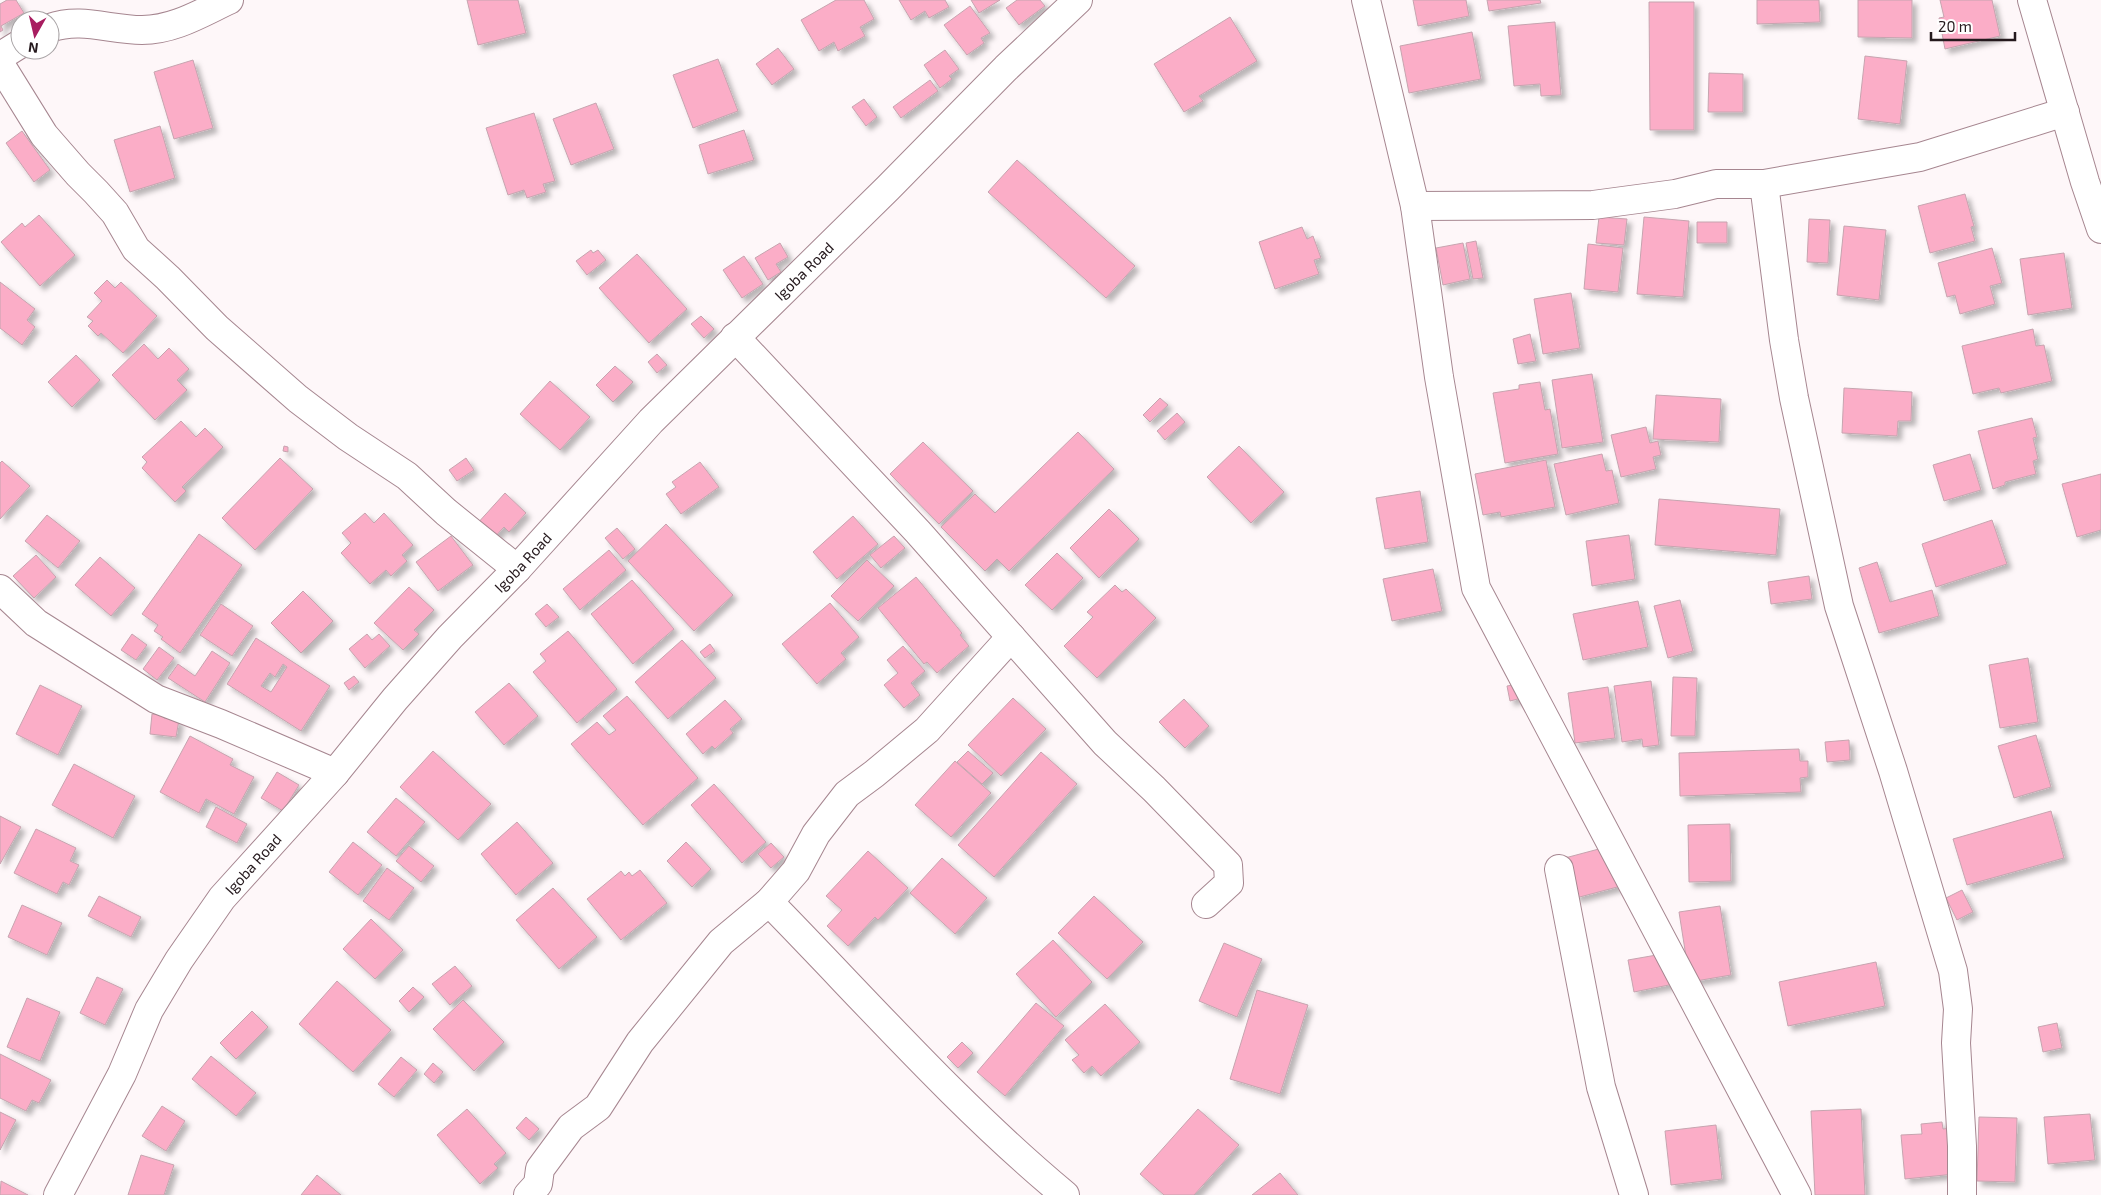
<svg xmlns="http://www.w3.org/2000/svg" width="2101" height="1195" viewBox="0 0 2101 1195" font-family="'Exo 2',sans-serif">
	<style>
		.building { fill: #fbadc7; stroke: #c6a4af; fill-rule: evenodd; filter: url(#shadow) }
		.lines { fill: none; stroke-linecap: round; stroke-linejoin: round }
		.minor-casing { stroke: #a68690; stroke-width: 30 }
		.minor { stroke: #fff; stroke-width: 28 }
		.labels { text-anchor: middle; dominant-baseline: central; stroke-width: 4; stroke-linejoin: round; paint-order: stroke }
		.street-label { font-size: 15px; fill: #25191d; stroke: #fff }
	</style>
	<defs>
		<filter id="shadow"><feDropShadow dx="4.5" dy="4.5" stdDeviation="2.5" flood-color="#0004"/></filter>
	</defs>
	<rect width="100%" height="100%" fill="#fef7f9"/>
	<path class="building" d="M 7,0 L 16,0 L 24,13 L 1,26 L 3,30 L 0,32 L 0,4 Z
		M 467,0 L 518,0 L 526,33 L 478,45 Z
		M 836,0 L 864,0 L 874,19 L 860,27 L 865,36 L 838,51 L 834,42 L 819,51 L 801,20 Z
		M 899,0 L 945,0 L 949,7 L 929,18 L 925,11 L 911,20 Z
		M 971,0 L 1000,0 L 979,13 Z
		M 1017,0 L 1040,0 L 1045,6 L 1019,25 L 1006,8 Z
		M 1413,0 L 1466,0 L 1469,16 L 1418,26 Z
		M 1487,0 L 1540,0 L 1541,3 L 1489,11 Z
		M 1757,0 L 1819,0 L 1820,22 L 1757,24 Z
		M 1858,0 L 1912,0 L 1912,38 L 1858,37 Z
		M 1940,0 L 1992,0 L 2000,36 L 1945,49 L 1939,18 L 1944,17 Z
		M 1649,2 L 1694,2 L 1694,130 L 1650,130 Z
		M 970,6 L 990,33 L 981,38 L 984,43 L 967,55 L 944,25 Z
		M 1230,17 L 1257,61 L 1199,96 L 1203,101 L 1184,112 L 1154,64 Z
		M 1555,22 L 1561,95 L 1541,96 L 1540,84 L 1514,86 L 1508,26 Z
		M 1472,32 L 1481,79 L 1409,93 L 1400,46 Z
		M 778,48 L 794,69 L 772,85 L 756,64 Z
		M 945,50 L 959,69 L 949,76 L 952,79 L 940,88 L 924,65 Z
		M 1865,56 L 1907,61 L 1900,124 L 1858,119 Z
		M 718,59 L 738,111 L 693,128 L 673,75 Z
		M 193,60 L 213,128 L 174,139 L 154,72 Z
		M 1709,73 L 1743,74 L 1743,112 L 1708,112 Z
		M 930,80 L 938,91 L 901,118 L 893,107 Z
		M 864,99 L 877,117 L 866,126 L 852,107 Z
		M 596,103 L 614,149 L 571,165 L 553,119 Z
		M 534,113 L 555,181 L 543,184 L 546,192 L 527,198 L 524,190 L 508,195 L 486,128 Z
		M 160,126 L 175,178 L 130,192 L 114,140 Z
		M 744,130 L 754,160 L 708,174 L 699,145 Z
		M 22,131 L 50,170 L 34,182 L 6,143 Z
		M 1017,160 L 1135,266 L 1106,298 L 988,192 Z
		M 1965,194 L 1974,226 L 1971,227 L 1975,241 L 1930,253 L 1918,206 Z
		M 39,215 L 75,255 L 40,286 L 1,242 L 22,223 L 25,227 Z
		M 1599,217 L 1627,219 L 1624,245 L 1596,243 Z
		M 1644,217 L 1689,221 L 1683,297 L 1637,294 Z
		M 1809,219 L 1830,220 L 1828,263 L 1807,262 Z
		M 1697,222 L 1727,222 L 1727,243 L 1697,243 Z
		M 1844,226 L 1886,230 L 1879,300 L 1837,295 Z
		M 1302,227 L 1307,239 L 1313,236 L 1321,258 L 1314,260 L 1319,274 L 1275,289 L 1259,242 Z
		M 1476,241 L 1483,278 L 1473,279 L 1466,243 Z
		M 780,243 L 788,257 L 776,264 L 781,272 L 768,280 L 755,258 Z
		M 1463,243 L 1470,279 L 1443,285 L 1436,248 Z
		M 1588,244 L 1623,248 L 1618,292 L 1584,289 Z
		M 1992,248 L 2002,283 L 1990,286 L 1995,304 L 1960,314 L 1955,295 L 1947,297 L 1938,263 Z
		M 591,250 L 593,253 L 598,250 L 606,260 L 587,275 L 576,261 Z
		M 2064,253 L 2072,308 L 2028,315 L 2020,259 Z
		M 637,254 L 687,309 L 649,343 L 599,288 Z
		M 744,256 L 763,284 L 742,298 L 723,270 Z
		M 107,280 L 115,288 L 121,282 L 157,316 L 123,353 L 101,333 L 98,336 L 88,326 L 93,321 L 87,317 L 102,301 L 94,293 Z
		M 0,282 L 35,309 L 27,320 L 35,327 L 22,345 L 0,328 Z
		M 1571,293 L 1580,348 L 1543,354 L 1534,299 Z
		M 701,316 L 714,329 L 704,338 L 691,324 Z
		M 2033,329 L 2036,346 L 2044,345 L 2052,381 L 2001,393 L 1999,388 L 1973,394 L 1962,346 Z
		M 1530,334 L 1536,361 L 1518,364 L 1513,339 Z
		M 144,344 L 158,359 L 169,348 L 189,369 L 177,380 L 187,390 L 155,420 L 112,375 Z
		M 657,354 L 667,365 L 657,373 L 648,362 Z
		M 76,355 L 100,380 L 72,407 L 48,382 Z
		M 615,366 L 633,382 L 613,402 L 596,385 Z
		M 1592,374 L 1603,442 L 1562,448 L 1552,380 Z
		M 550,381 L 590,417 L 560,450 L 520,414 Z
		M 1540,382 L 1545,410 L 1550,409 L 1558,454 L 1505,463 L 1493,393 L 1519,389 L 1519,385 Z
		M 1844,388 L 1912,392 L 1911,421 L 1898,421 L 1897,436 L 1842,433 Z
		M 1656,395 L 1721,399 L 1719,442 L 1653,439 Z
		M 1160,398 L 1168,405 L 1150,422 L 1143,415 Z
		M 1177,413 L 1185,422 L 1165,440 L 1157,431 Z
		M 2032,418 L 2037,437 L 2033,438 L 2038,459 L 2033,461 L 2036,474 L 2005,482 L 2005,485 L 1993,489 L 1978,431 Z
		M 181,421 L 196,437 L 205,428 L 223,447 L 182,487 L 186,491 L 175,502 L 142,468 L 147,462 L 142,457 Z
		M 1646,427 L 1650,443 L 1658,441 L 1661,455 L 1653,457 L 1656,469 L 1621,477 L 1611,435 Z
		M 1078,432 L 1114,469 L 1009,571 L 997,559 L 985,571 L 941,527 L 975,494 L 995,513 Z
		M 923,442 L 973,491 L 939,524 L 890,474 Z
		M 284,446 L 288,447 L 288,452 L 283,451 Z
		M 1239,446 L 1284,492 L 1251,523 L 1207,477 Z
		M 1602,454 L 1606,471 L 1612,470 L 1619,503 L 1566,515 L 1554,464 Z
		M 1970,454 L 1981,490 L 1944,501 L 1933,465 Z
		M 280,458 L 313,489 L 255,550 L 222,518 Z
		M 466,458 L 474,470 L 457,481 L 449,470 Z
		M 1546,460 L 1555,507 L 1501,517 L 1500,512 L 1483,515 L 1475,474 Z
		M 2,461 L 30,486 L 0,519 L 0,463 Z
		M 700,462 L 719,487 L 681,514 L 666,494 L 676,487 L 672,482 Z
		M 2101,474 L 2101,530 L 2077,537 L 2062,484 Z
		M 1420,491 L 1428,542 L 1385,549 L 1376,498 Z
		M 505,493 L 526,513 L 509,532 L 504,527 L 493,539 L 476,525 Z
		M 1659,499 L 1780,509 L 1776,555 L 1655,545 Z
		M 1109,509 L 1139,539 L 1099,578 L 1070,548 Z
		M 365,513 L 374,523 L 384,513 L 413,545 L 402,555 L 407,561 L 391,576 L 386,570 L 370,584 L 341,553 L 351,543 L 342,533 Z
		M 47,515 L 80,541 L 58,568 L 25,541 Z
		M 853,516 L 878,544 L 837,579 L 813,552 Z
		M 1992,520 L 2007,564 L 1936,587 L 1922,544 Z
		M 666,524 L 733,595 L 694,631 L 628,561 Z
		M 617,528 L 635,549 L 623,559 L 605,538 Z
		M 199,534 L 242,565 L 180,653 L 161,639 L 163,637 L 154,631 L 158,625 L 142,614 Z
		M 1629,535 L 1635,579 L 1592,586 L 1586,541 Z
		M 451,536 L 473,565 L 438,591 L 416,562 Z
		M 894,536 L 905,548 L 881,568 L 870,555 Z
		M 609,550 L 626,570 L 580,610 L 563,589 Z
		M 1057,553 L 1083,578 L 1052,610 L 1025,585 Z
		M 36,555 L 56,577 L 34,598 L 13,576 Z
		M 100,557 L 135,588 L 111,616 L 75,585 Z
		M 867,560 L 894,586 L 858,621 L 831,596 Z
		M 1877,562 L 1890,602 L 1932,590 L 1939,616 L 1879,633 L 1859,568 Z
		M 1433,569 L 1442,611 L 1392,621 L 1383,579 Z
		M 1809,576 L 1812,599 L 1771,604 L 1768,582 Z
		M 916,577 L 962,633 L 960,635 L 969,646 L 937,673 L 927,662 L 924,664 L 878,608 Z
		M 632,580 L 674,629 L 633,664 L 591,614 Z
		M 1115,585 L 1122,592 L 1126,589 L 1156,618 L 1097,678 L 1064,646 L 1093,617 L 1087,612 Z
		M 409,587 L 434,610 L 414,630 L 419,634 L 403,650 L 374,623 Z
		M 303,591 L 333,621 L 301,653 L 271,623 Z
		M 1680,600 L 1693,651 L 1668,658 L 1654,606 Z
		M 1638,601 L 1648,647 L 1583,660 L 1573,614 Z
		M 830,603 L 859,637 L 841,653 L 846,659 L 817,684 L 782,644 Z
		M 221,604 L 253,626 L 232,656 L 200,635 Z
		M 547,604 L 559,617 L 546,627 L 535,614 Z
		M 568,631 L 617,689 L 577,723 L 533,672 L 546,661 L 540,654 Z
		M 132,634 L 147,645 L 136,660 L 121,650 Z
		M 367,634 L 372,640 L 379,634 L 390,646 L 365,668 L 349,649 Z
		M 256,638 L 330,686 L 301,731 L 227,684 ZM 283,664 L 287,667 L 271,692 L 261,686 L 270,673 L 275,677 Z
		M 682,640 L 716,678 L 668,719 L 635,682 Z
		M 710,644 L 715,651 L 705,658 L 700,652 Z
		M 903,646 L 925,671 L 911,683 L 920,695 L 904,708 L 884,685 L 898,673 L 887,660 Z
		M 159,647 L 174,658 L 157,680 L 143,669 Z
		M 212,651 L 230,663 L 205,702 L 168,678 L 178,664 L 195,676 Z
		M 2028,658 L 2038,722 L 2000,728 L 1989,665 Z
		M 354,676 L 359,682 L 349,690 L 344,683 Z
		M 1673,677 L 1697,678 L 1695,736 L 1671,736 Z
		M 1651,681 L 1659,745 L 1643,747 L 1642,739 L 1622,742 L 1614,686 Z
		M 509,683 L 538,716 L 504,745 L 475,712 Z
		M 1524,683 L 1526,697 L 1510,701 L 1507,686 Z
		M 40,685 L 82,706 L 58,755 L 16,734 Z
		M 1608,687 L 1615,738 L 1575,743 L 1568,693 Z
		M 627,696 L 698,778 L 643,825 L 571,744 L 597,722 L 609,735 L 616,730 L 603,716 Z
		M 1013,698 L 1046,729 L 1001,776 L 968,745 Z
		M 1184,699 L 1209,726 L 1185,748 L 1159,722 Z
		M 725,700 L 742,719 L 730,729 L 733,733 L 715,749 L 712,746 L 703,754 L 686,734 Z
		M 152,714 L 164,715 L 164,718 L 179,720 L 176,737 L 150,734 Z
		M 2036,735 L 2051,787 L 2014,798 L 1998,746 Z
		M 190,736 L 233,759 L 230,765 L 254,777 L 234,814 L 206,799 L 199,813 L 160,792 Z
		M 1849,740 L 1850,760 L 1827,762 L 1825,742 Z
		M 1799,749 L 1800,761 L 1808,761 L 1808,777 L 1800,778 L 1801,792 L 1680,796 L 1679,753 Z
		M 433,751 L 491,804 L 458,840 L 400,787 Z
		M 968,751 L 993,773 L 982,784 L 957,762 Z
		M 1041,752 L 1077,784 L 994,877 L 958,845 Z
		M 955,761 L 991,793 L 951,837 L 915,805 Z
		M 74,764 L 135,796 L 113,838 L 52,805 Z
		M 277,772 L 299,785 L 283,811 L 261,798 Z
		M 714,784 L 766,842 L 742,863 L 691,805 Z
		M 396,798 L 425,822 L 396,856 L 367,832 Z
		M 216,807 L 247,824 L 237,843 L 206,827 Z
		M 2051,811 L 2064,858 L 1967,885 L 1953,839 Z
		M 0,816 L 21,827 L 0,864 Z
		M 517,822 L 553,863 L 516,895 L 481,854 Z
		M 1730,824 L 1731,881 L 1689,882 L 1688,825 Z
		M 36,829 L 76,848 L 70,861 L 79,865 L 69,885 L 63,882 L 57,894 L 14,873 Z
		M 353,842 L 382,865 L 358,895 L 329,872 Z
		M 686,842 L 711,869 L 692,887 L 667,861 Z
		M 771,843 L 784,857 L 771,868 L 758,854 Z
		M 409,846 L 434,866 L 421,882 L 396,861 Z
		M 1610,846 L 1621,886 L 1576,898 L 1565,858 Z
		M 868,851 L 908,888 L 878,920 L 875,917 L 848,946 L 827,926 L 842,910 L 826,896 Z
		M 942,858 L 987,898 L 955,934 L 910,893 Z
		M 387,868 L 414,888 L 389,920 L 363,901 Z
		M 640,870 L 667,903 L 621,940 L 587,899 L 621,871 L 625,876 L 629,872 L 632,876 Z
		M 553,888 L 597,937 L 559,969 L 516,920 Z
		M 1962,890 L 1973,912 L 1957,920 L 1946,898 Z
		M 99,896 L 141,917 L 131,937 L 88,916 Z
		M 1094,896 L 1143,942 L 1107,979 L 1058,933 Z
		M 22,905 L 62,923 L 47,955 L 8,937 Z
		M 1720,906 L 1731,975 L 1690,982 L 1679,912 Z
		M 371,919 L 403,950 L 375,979 L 343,949 Z
		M 1053,940 L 1092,982 L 1056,1017 L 1016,974 Z
		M 1224,943 L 1262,959 L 1237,1017 L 1199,1001 Z
		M 1668,953 L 1674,984 L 1634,992 L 1628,960 Z
		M 1876,962 L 1885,1006 L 1788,1026 L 1779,982 Z
		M 455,966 L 472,986 L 450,1005 L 432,984 Z
		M 97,977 L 123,989 L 105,1025 L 80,1013 Z
		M 337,981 L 391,1030 L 353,1072 L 299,1024 Z
		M 413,987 L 424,997 L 409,1012 L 399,1001 Z
		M 1257,990 L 1308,1005 L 1280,1094 L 1230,1079 Z
		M 27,998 L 60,1012 L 40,1061 L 7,1047 Z
		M 463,1000 L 504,1042 L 474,1071 L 433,1029 Z
		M 1036,1003 L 1064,1026 L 1005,1096 L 977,1072 Z
		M 1105,1004 L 1140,1042 L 1101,1076 L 1092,1066 L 1084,1073 L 1072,1060 L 1079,1055 L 1065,1040 Z
		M 252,1011 L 268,1027 L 236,1059 L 220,1043 Z
		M 2057,1023 L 2062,1048 L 2043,1052 L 2038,1027 Z
		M 962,1042 L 973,1053 L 958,1068 L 947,1057 Z
		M 0,1054 L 51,1080 L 39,1103 L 32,1100 L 26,1111 L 0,1098 Z
		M 211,1056 L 256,1093 L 236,1116 L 192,1079 Z
		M 401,1057 L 417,1070 L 394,1097 L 378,1084 Z
		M 433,1063 L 443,1072 L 434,1083 L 424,1074 Z
		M 162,1106 L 185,1121 L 166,1151 L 142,1136 Z
		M 467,1109 L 506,1153 L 494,1164 L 498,1168 L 480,1184 L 437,1135 Z
		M 1198,1109 L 1239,1145 L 1194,1195 L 1164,1195 L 1140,1174 Z
		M 1861,1109 L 1865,1195 L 1815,1195 L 1811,1111 Z
		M 0,1112 L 16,1120 L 0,1150 Z
		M 2090,1114 L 2095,1160 L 2048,1164 L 2044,1117 Z
		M 526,1117 L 539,1129 L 529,1140 L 516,1128 Z
		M 1979,1117 L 2017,1118 L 2015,1182 L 1977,1181 Z
		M 1942,1122 L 1943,1129 L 1951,1128 L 1955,1174 L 1905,1179 L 1901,1135 L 1922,1134 L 1921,1124 Z
		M 1716,1125 L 1722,1179 L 1671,1185 L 1665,1131 Z
		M 141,1155 L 174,1165 L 164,1195 L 128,1195 Z
		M 1280,1173 L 1298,1195 L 1252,1195 Z
		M 317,1175 L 341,1195 L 301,1195 Z
		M 1,1181 L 28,1195 L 0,1195 Z"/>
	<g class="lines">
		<defs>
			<g id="minor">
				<path d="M 1366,0 L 1415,206 L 1439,377 L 1476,588 L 1797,1195"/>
				<path d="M 2032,0 L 2085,182 L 2101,229"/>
				<path d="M 50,28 C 81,17 110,30 142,30 C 174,30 201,13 229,0"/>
				<path d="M 0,64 L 44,135 L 78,174 L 96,192 L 115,213 L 136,249 L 168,278 L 217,328 L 298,399 L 348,437 L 407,476 L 446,512 L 517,569"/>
				<path d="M 0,65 L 4,54 L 20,44"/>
				<path d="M 1764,184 L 1784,340 L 1794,398 L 1839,606 L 1893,771 L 1953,971 L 1958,1009 L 1956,1043 L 1962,1146 L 1962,1195"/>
				<path d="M 1415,206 L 1593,205 L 1675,194 L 1716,184 L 1764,184 L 1920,157 L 2065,112"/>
				<path d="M 735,337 L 918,532 L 1105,743 L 1154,789 L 1228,865 L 1229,883 L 1206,904"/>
				<path d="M 0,589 L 36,623 L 156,699 L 221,724 L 335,773"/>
				<path d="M 1559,869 L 1601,1087 L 1634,1195"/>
				<path d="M 769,902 C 866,1001 958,1106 1065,1195"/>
				<path id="s1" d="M 58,1195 L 122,1074 L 149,1010 L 179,960 L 222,898 L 335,773 L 395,699 L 450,637 L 517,569 L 651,421 L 888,188 L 1006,68 L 1078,0"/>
				<path d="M 528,1195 L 538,1184 L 540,1169 L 571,1127 L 598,1107 L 640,1042 L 721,942 L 769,902 L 796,871 L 816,834 L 847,794 L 874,774 L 927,730 L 1011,637"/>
			</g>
		</defs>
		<use href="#minor" class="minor-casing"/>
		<use href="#minor" class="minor"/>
	</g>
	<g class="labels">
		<g class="street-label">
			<text stroke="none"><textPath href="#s1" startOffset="1196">Igoba Road</textPath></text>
			<text stroke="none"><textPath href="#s1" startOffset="791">Igoba Road</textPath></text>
			<text stroke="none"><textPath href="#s1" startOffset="386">Igoba Road</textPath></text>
		</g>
	</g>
	<g transform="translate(35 35) rotate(188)"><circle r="24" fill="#ffffff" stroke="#a8a3a5"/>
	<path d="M0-4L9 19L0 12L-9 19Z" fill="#a81d60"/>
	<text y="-8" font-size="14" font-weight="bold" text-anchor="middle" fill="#25191d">N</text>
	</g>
	<path d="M1931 32v8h84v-8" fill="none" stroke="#25191d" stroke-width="2.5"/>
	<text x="1938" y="32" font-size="15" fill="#25191d" stroke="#ffffff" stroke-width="4" paint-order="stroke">20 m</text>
</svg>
